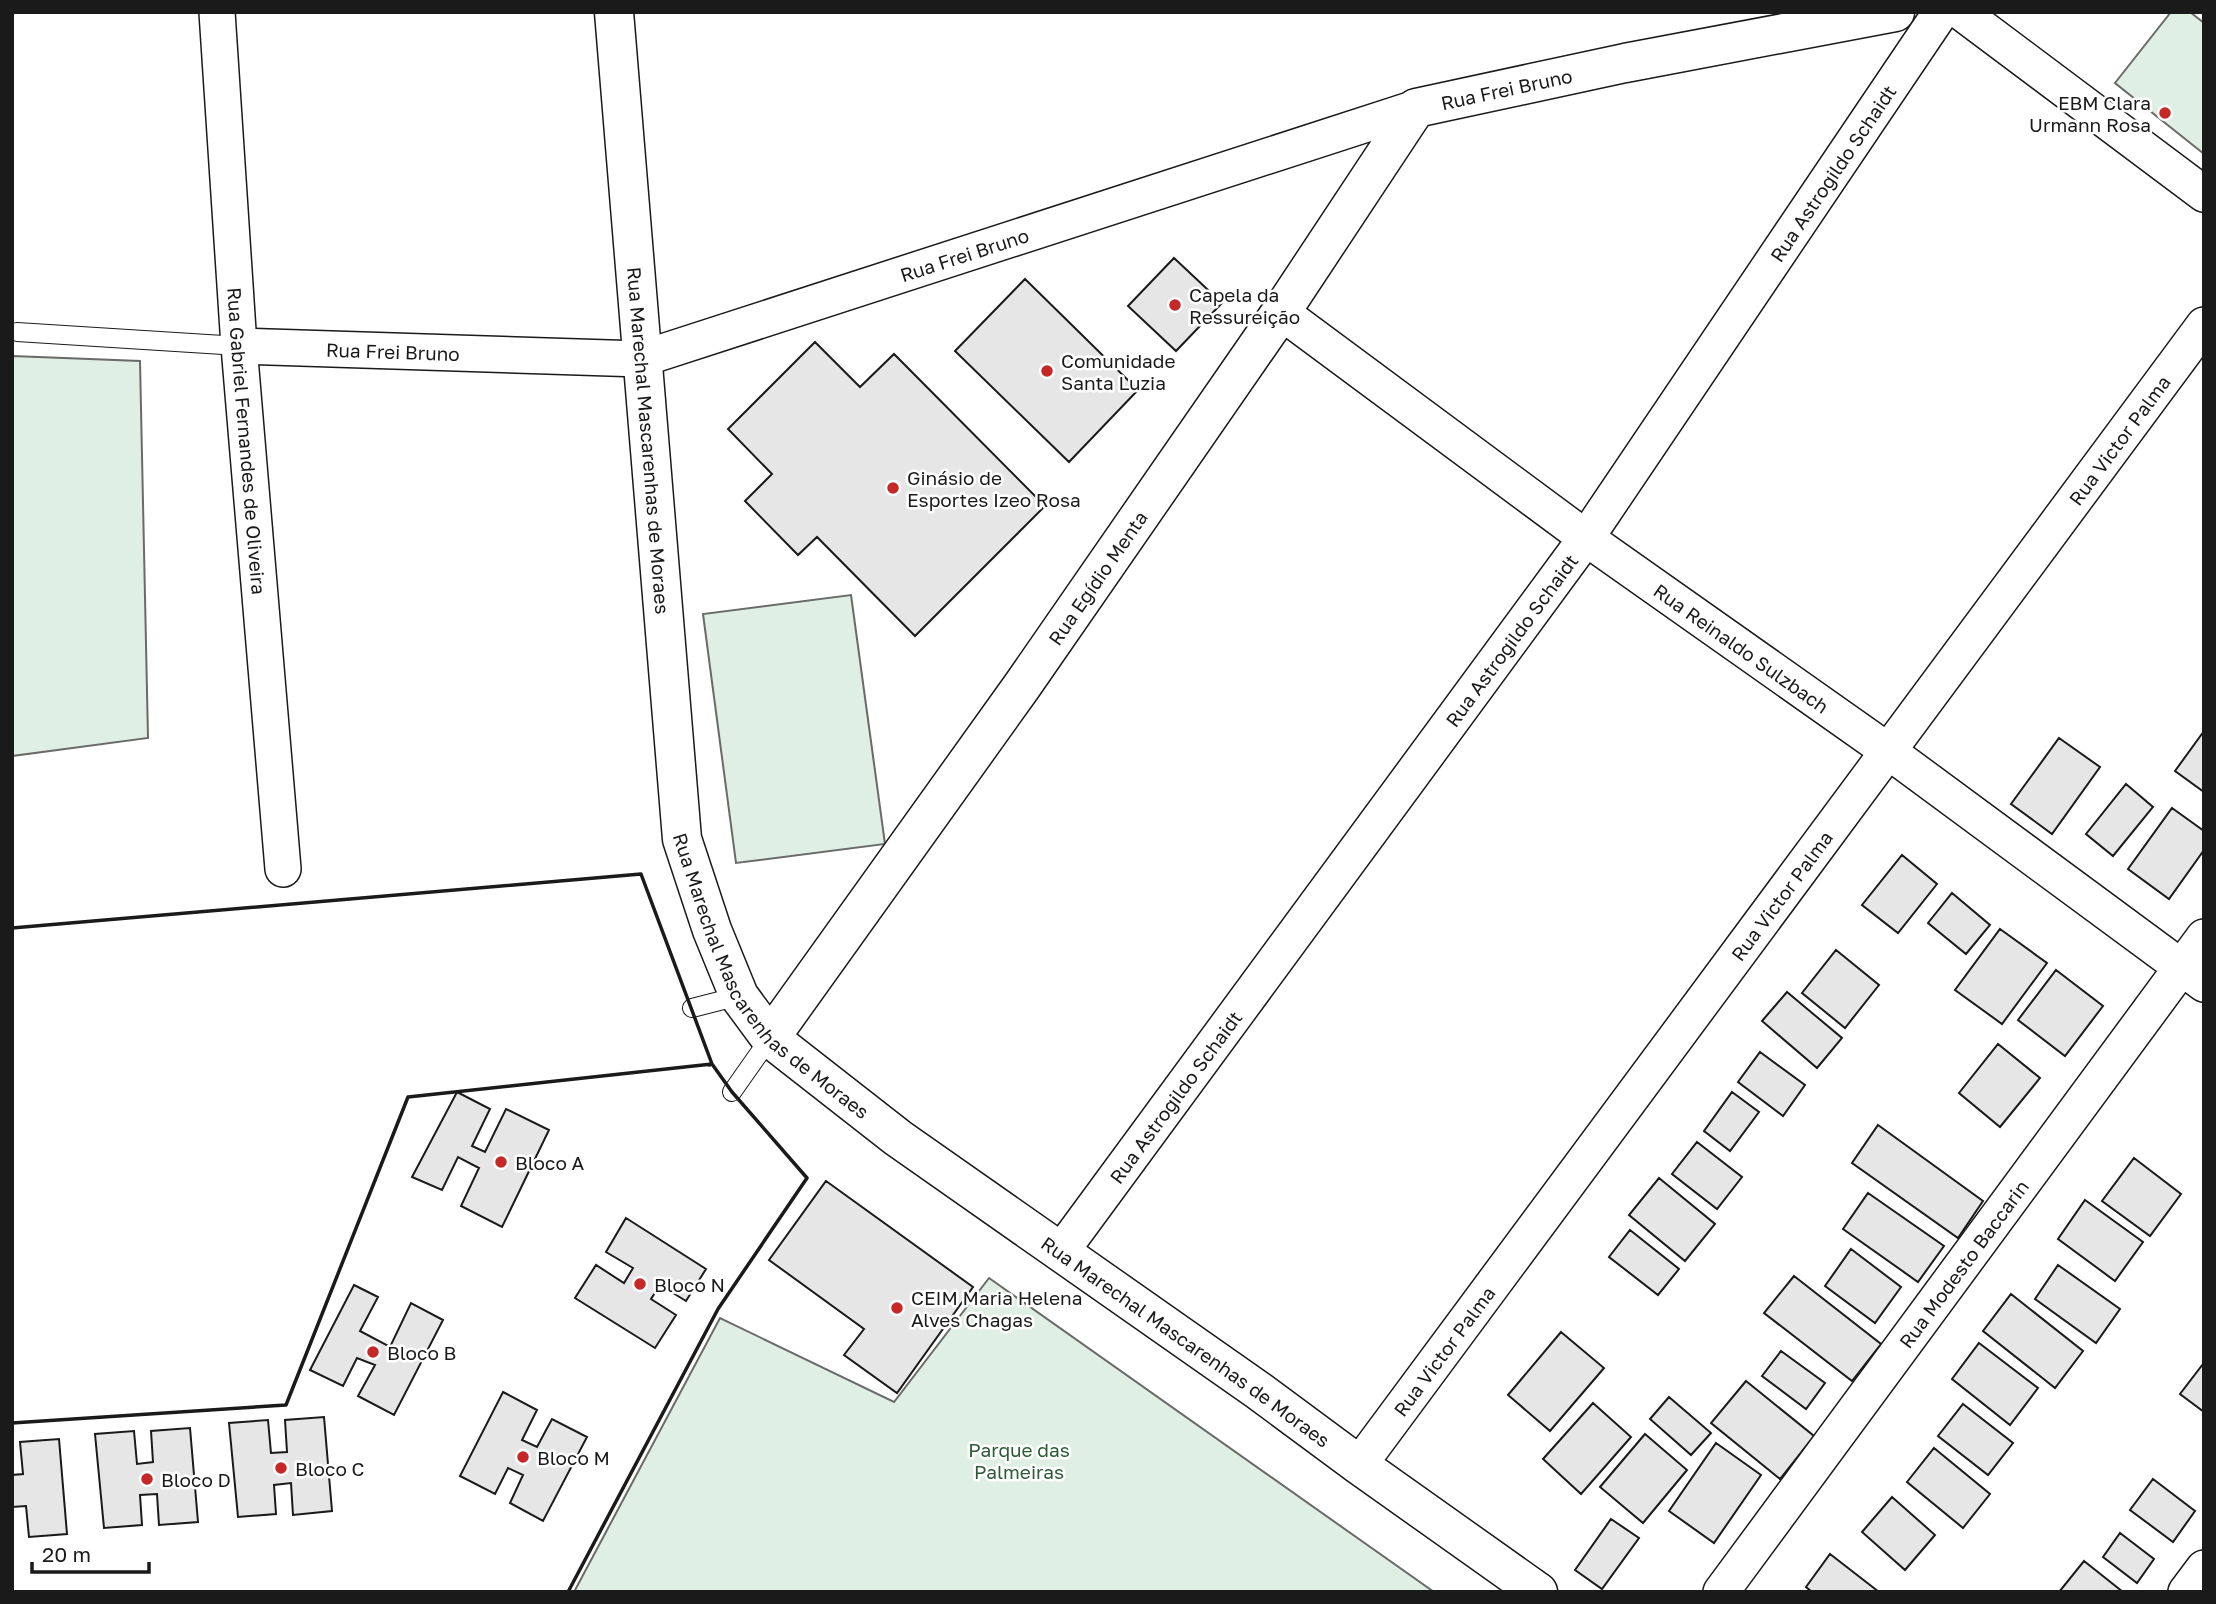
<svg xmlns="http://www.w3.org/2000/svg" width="2216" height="1604" viewBox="0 0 2216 1604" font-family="'Golos Text',sans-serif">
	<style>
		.green { fill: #e0efe3; stroke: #6a6a6a; stroke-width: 2 }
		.building { fill: #e6e6e6; stroke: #1a1a1a; stroke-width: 2 }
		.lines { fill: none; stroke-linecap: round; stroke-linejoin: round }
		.service-casing { stroke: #1a1a1a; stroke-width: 20 }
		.minor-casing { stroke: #1a1a1a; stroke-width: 38 }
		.tertiary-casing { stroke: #1a1a1a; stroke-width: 41 }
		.service { stroke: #fff; stroke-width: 18 }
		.minor { stroke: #fff; stroke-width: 35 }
		.tertiary { stroke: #fff; stroke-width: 38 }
		.wall { stroke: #1a1a1a; stroke-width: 3.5 }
		.poi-dot { fill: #c62828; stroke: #fff; stroke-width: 2.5 }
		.labels { text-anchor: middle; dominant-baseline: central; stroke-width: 5; stroke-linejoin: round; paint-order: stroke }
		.street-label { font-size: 19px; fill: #1a1a1a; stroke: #fff }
		.poi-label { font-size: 19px; fill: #1a1a1a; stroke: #fff; text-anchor: start }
		.park-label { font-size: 19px; fill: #2b5a34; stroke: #fff }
	</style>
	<rect width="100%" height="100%" fill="#fff"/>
	<path class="green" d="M 2171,12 L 2190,12 L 2204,23 L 2204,154 L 2115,83 Z
		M 12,356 L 140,361 L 148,738 L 12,756 Z
		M 851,595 L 885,844 L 736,863 L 703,614 Z
		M 989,1278 L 1434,1592 L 574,1592 L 720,1318 L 894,1402 Z"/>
	<path class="building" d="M 1174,258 L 1222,303 L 1176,351 L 1128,306 Z
		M 1025,279 L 1138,390 L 1069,462 L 955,351 Z
		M 815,342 L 860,387 L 894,354 L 1045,506 L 915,636 L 817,537 L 798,555 L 745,501 L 772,474 L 728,429 Z
		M 2204,731 L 2204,792 L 2175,771 Z
		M 2059,738 L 2100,767 L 2052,834 L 2011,804 Z
		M 2126,784 L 2153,807 L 2113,856 L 2086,834 Z
		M 2172,808 L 2204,831 L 2204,850 L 2169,899 L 2128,869 Z
		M 1902,855 L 1937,884 L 1898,933 L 1862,905 Z
		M 1952,893 L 1990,925 L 1966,954 L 1928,923 Z
		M 2000,929 L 2047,963 L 2002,1024 L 1955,990 Z
		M 1836,950 L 1879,985 L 1845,1028 L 1802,993 Z
		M 2056,970 L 2103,1006 L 2065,1056 L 2018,1020 Z
		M 1787,992 L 1842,1038 L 1817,1068 L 1762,1021 Z
		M 1998,1044 L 2040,1078 L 2000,1127 L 1959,1093 Z
		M 1760,1052 L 1805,1085 L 1783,1116 L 1738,1082 Z
		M 457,1092 L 490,1109 L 472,1146 L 485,1152 L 506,1109 L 549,1130 L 502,1227 L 461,1206 L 479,1168 L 458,1157 L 442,1190 L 412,1177 Z
		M 1732,1092 L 1759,1112 L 1730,1151 L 1704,1131 Z
		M 1878,1125 L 1983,1201 L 1958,1238 L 1852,1163 Z
		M 1697,1142 L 1742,1177 L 1717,1209 L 1672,1174 Z
		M 2134,1158 L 2181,1194 L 2150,1236 L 2102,1201 Z
		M 1659,1178 L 1715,1224 L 1685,1261 L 1629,1215 Z
		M 826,1181 L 973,1287 L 897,1393 L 844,1355 L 864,1329 L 769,1260 Z
		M 1868,1193 L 1944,1246 L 1918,1282 L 1843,1229 Z
		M 2085,1200 L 2143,1242 L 2115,1281 L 2058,1239 Z
		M 626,1218 L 706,1269 L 686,1301 L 660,1285 L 651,1299 L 676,1315 L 655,1348 L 575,1298 L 596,1265 L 624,1283 L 633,1268 L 606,1252 Z
		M 1630,1230 L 1679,1269 L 1658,1295 L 1609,1257 Z
		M 1851,1249 L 1901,1287 L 1875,1323 L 1825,1286 Z
		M 2058,1265 L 2120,1309 L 2096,1343 L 2035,1299 Z
		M 1794,1276 L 1881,1344 L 1852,1381 L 1764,1313 Z
		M 354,1285 L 378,1297 L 360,1331 L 390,1347 L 411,1303 L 443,1320 L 394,1415 L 358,1396 L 375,1365 L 357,1358 L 343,1386 L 310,1370 Z
		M 2011,1294 L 2083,1351 L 2055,1388 L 1983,1331 Z
		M 1561,1332 L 1604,1368 L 1550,1431 L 1508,1395 Z
		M 1979,1343 L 2038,1388 L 2010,1425 L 1952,1379 Z
		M 1781,1351 L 1825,1383 L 1806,1409 L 1762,1376 Z
		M 2203,1364 L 2204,1365 L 2204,1412 L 2180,1394 Z
		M 1746,1381 L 1814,1436 L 1780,1479 L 1711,1423 Z
		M 503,1392 L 537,1410 L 522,1440 L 537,1447 L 552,1419 L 587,1437 L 543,1521 L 510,1503 L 523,1475 L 508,1468 L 495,1494 L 460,1476 Z
		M 1669,1397 L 1711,1433 L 1691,1455 L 1650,1419 Z
		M 1593,1403 L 1631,1437 L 1581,1494 L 1543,1459 Z
		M 1963,1404 L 2013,1443 L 1988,1475 L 1938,1436 Z
		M 324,1417 L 332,1511 L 293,1515 L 291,1483 L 274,1485 L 276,1514 L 238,1517 L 229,1423 L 268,1420 L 271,1453 L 287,1452 L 285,1420 Z
		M 190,1428 L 198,1522 L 159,1525 L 157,1494 L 140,1495 L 142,1525 L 104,1528 L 95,1434 L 134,1431 L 137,1464 L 153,1462 L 151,1431 Z
		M 1645,1434 L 1687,1470 L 1643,1523 L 1600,1487 Z
		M 59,1439 L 67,1534 L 29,1537 L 26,1506 L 12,1507 L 12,1475 L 23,1474 L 20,1442 Z
		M 1716,1443 L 1761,1475 L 1714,1543 L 1669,1511 Z
		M 1934,1448 L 1990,1494 L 1963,1528 L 1907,1482 Z
		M 2153,1479 L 2195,1511 L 2173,1542 L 2130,1510 Z
		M 1892,1497 L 1935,1535 L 1905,1570 L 1862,1532 Z
		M 1611,1519 L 1639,1538 L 1602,1589 L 1575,1570 Z
		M 2120,1533 L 2154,1559 L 2137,1583 L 2103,1557 Z
		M 1830,1554 L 1879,1592 L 1812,1592 L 1806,1587 Z
		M 2084,1561 L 2123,1592 L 2059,1592 Z"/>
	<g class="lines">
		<defs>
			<path id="service" d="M 17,332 L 239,346
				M 692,1008 L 739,996
				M 732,1092 L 770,1038"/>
			<g id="minor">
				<path id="s1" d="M 217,12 L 239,346 L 283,869"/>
				<path d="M 1961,12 L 2204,194"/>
				<path id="s2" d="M 1281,312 L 1586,538 L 1888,751 L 2204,984"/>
				<path id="s3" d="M 239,346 L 641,359 L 1416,108"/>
				<path id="s4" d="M 1060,1253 L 1586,538 L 1941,12"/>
				<path id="s5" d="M 1359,1465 L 2204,325"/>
				<path id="s6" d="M 1721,1592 L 2204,937"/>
				<path d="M 2186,1592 L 2204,1568"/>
			</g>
			<g id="tertiary">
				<path id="s7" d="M 614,12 L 682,839 L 712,930 L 739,996 L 770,1038 L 898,1138 L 1259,1391 L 1359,1465 L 1538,1592"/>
				<path id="s8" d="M 770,1038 L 1022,686 L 1281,312 L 1416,108 L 1625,63 L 1895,12"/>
			</g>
		</defs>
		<use href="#service" class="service-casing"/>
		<use href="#minor" class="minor-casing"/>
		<use href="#tertiary" class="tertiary-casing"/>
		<use href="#service" class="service"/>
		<use href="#minor" class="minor"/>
		<use href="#tertiary" class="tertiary"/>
		<path class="wall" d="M 12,928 L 641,874 L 712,1064 L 408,1097 L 286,1405 L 12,1423
			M 568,1592 L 718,1309 L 807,1178 L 732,1092 L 712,1064 L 709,1065"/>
	</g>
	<g class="poi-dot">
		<circle cx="2165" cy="113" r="7"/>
		<circle cx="1175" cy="305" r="7"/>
		<circle cx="1047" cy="371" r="7"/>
		<circle cx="893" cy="488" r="7"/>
		<circle cx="501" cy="1162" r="7"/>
		<circle cx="640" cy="1284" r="7"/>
		<circle cx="897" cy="1308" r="7"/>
		<circle cx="373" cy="1352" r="7"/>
		<circle cx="523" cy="1457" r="7"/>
		<circle cx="281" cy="1468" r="7"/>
		<circle cx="147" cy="1479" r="7"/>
	</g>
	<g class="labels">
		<g class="street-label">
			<text stroke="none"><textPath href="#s8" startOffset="1225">Rua Frei Bruno</textPath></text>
			<text stroke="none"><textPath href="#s4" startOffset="1328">Rua Astrogildo Schaidt</textPath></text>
			<text stroke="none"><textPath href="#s3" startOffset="742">Rua Frei Bruno</textPath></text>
			<text stroke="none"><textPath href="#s3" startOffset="154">Rua Frei Bruno</textPath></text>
			<text stroke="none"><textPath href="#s5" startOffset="1276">Rua Victor Palma</textPath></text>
			<text stroke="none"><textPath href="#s1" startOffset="430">Rua Gabriel Fernandes de Oliveira</textPath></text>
			<text stroke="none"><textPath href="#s7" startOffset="430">Rua Marechal Mascarenhas de Moraes</textPath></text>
			<text stroke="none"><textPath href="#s8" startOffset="565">Rua Egídio Menta</textPath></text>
			<text stroke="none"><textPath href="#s4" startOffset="761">Rua Astrogildo Schaidt</textPath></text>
			<text stroke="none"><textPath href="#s2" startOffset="570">Rua Reinaldo Sulzbach</textPath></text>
			<text stroke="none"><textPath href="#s5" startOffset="709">Rua Victor Palma</textPath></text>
			<text stroke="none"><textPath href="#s7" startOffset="998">Rua Marechal Mascarenhas de Moraes</textPath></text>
			<text stroke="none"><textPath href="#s4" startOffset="194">Rua Astrogildo Schaidt</textPath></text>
			<text stroke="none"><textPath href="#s6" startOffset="408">Rua Modesto Baccarin</textPath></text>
			<text stroke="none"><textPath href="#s7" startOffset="1564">Rua Marechal Mascarenhas de Moraes</textPath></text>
			<text stroke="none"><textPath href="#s5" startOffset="142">Rua Victor Palma</textPath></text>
		</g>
		<g class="poi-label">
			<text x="2151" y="102" text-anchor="end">EBM Clara<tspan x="2151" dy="22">Urmann Rosa</tspan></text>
			<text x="1189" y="294">Capela da<tspan x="1189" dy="22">Ressureição</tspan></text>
			<text x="1061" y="360">Comunidade<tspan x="1061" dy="22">Santa Luzia</tspan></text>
			<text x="907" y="477">Ginásio de<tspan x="907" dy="22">Esportes Izeo Rosa</tspan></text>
			<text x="515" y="1162">Bloco A</text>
			<text x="654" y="1284">Bloco N</text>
			<text x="911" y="1297">CEIM Maria Helena<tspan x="911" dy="22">Alves Chagas</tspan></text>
			<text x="387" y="1352">Bloco B</text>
			<text x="537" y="1457">Bloco M</text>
			<text x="295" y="1468">Bloco C</text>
			<text x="161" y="1479">Bloco D</text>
		</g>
		<g class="park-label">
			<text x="1019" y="1449">Parque das<tspan x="1019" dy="22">Palmeiras</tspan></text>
		</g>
	</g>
	<rect width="2216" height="1604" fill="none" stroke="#1a1a1a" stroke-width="28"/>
	<path d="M32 1562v10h117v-10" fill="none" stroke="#1a1a1a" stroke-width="3.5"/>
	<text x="42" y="1562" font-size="21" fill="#1a1a1a" stroke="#ffffff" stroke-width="5" paint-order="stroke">20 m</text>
</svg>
